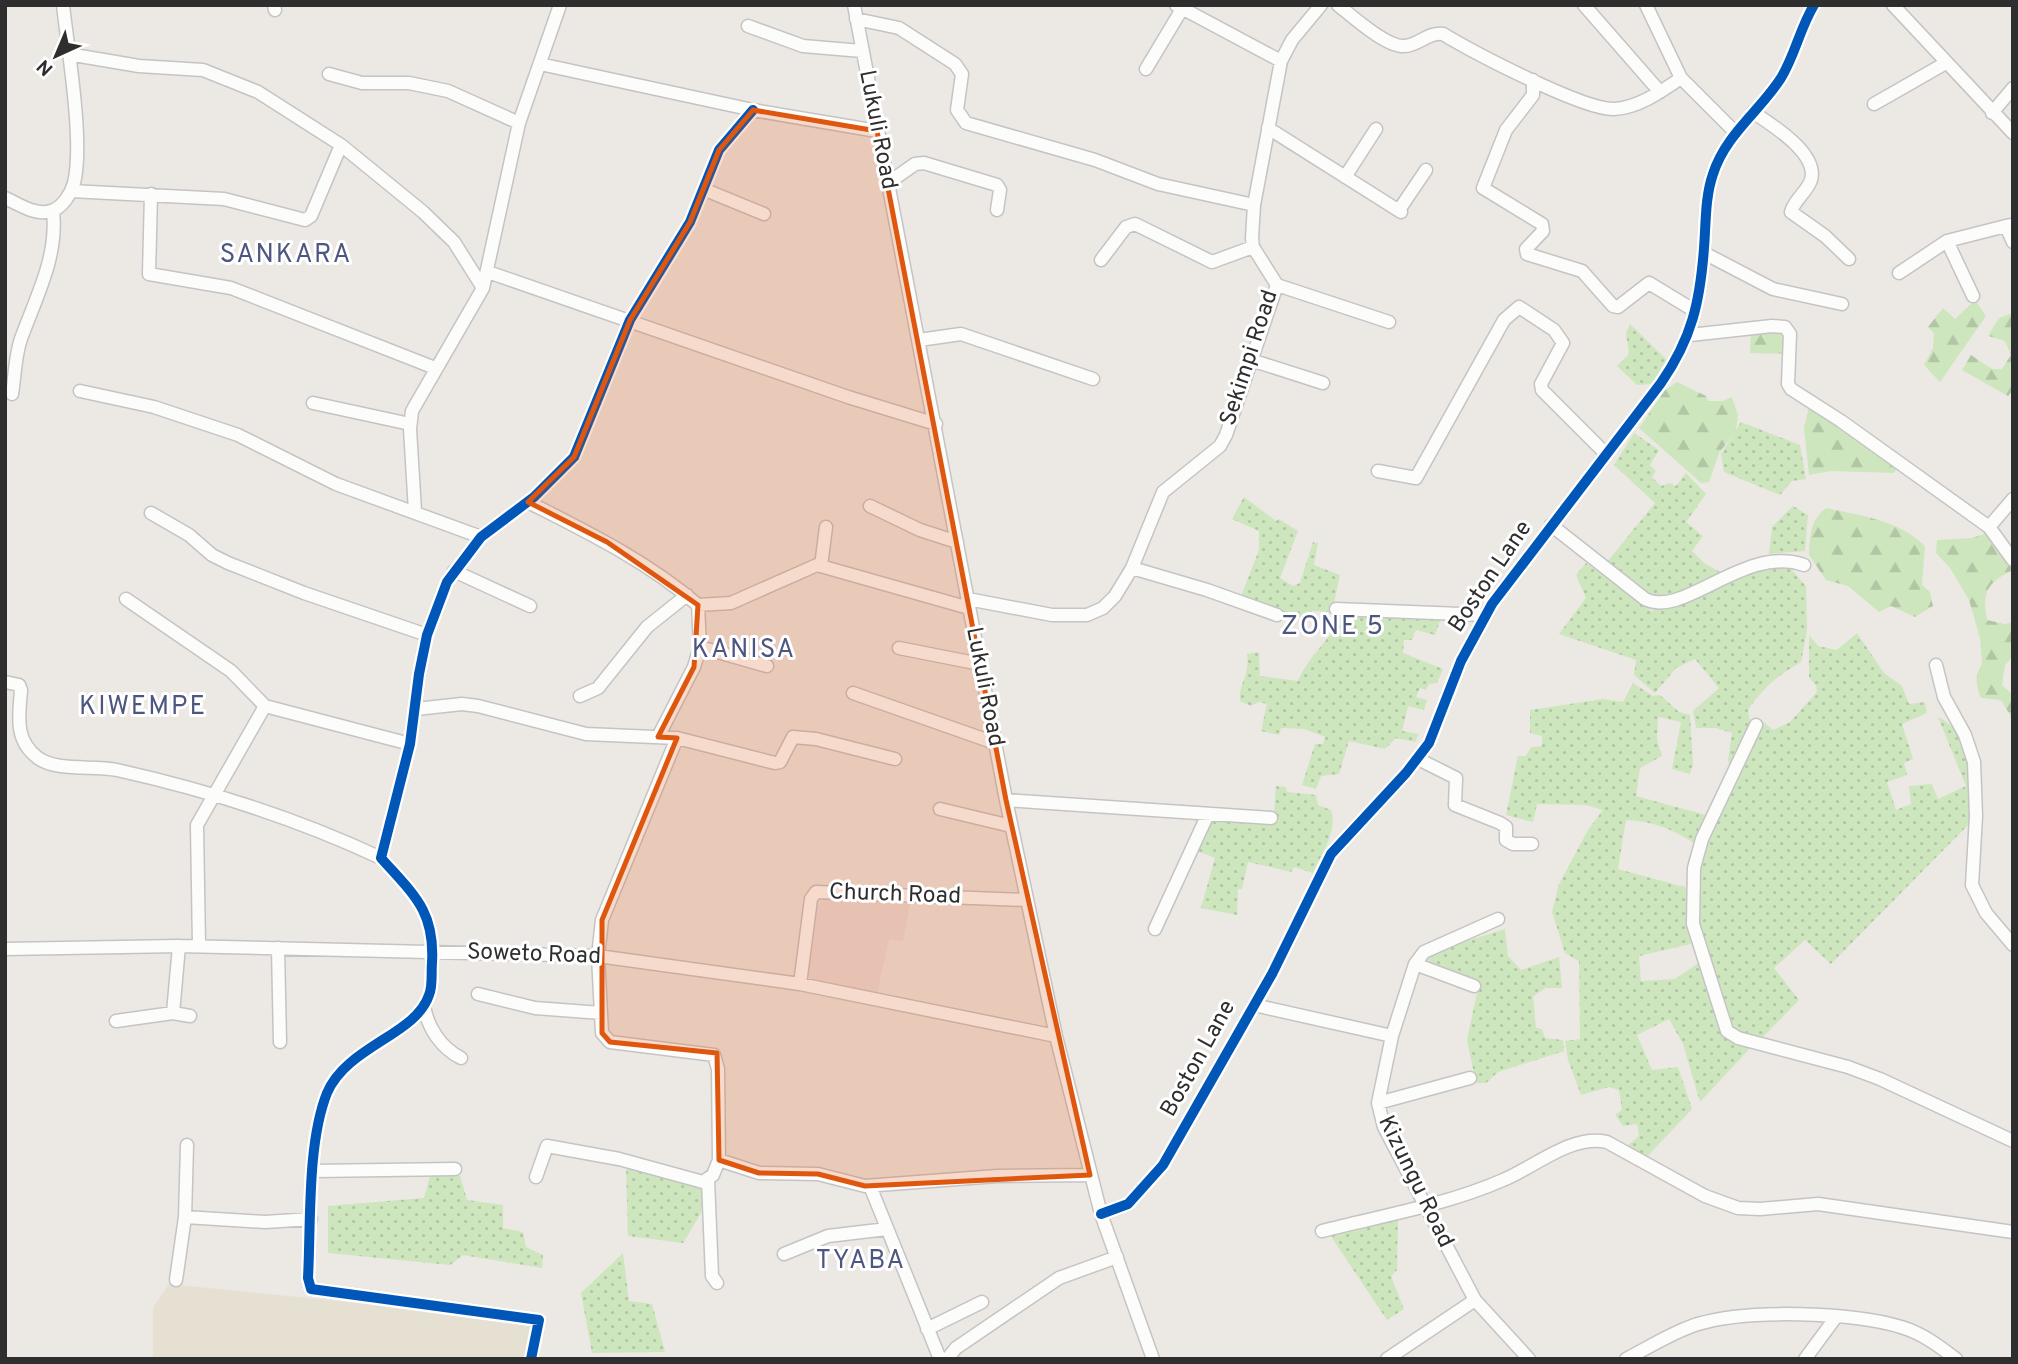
<svg xmlns="http://www.w3.org/2000/svg" width="2018" height="1364" viewBox="0 0 2018 1364" font-family="Overpass,sans-serif">
	<style>
		.education { fill: #e6e0d3 }
		.medical { fill: #e9dcdb }
		.grass { fill: url(#grass-dots) }
		.forest { fill: url(#forest-firs) }
		.lines { fill: none; stroke-linecap: round; stroke-linejoin: round }
		.minor-casing { stroke: #c5c4c5; stroke-width: 15 }
		.minor { stroke: #fcfcfb; stroke-width: 12 }
		.cycleway-casing { stroke: #fff; stroke-width: 15 }
		.cycleway { stroke: #0057b8; stroke-width: 10 }
		.marked { fill: #df570e; fill-opacity: 0.2; stroke: #df570e; stroke-width: 5; stroke-linejoin: round }
		.labels { text-anchor: middle; dominant-baseline: central; stroke-width: 6; stroke-linejoin: round; paint-order: stroke }
		.street-label { font-size: 23px; fill: #2e2e2e; stroke: #fff }
		.quarter-label { font-size: 26px; letter-spacing: 2px; fill: #4d5680; stroke: #fff }
	</style>
	<defs>
		<pattern id="grass-dots" width="8" height="8" patternUnits="userSpaceOnUse" patternTransform="scale(1.75)"><rect width="8" height="8" fill="#cee6be"/><path d="M2 2h.1M6 6h.1" fill="none" stroke="#b1c6a4" stroke-width="1.8" stroke-linecap="round"/></pattern>
		<pattern id="forest-firs" width="22" height="20" patternUnits="userSpaceOnUse" patternTransform="scale(1.75)"><rect width="22" height="20" fill="#cee6be"/><path d="M5 1l3.5 6h-7zM16 11l3.5 6h-7z" fill="#b1c6a4"/></pattern>
	</defs>
	<rect width="100%" height="100%" fill="#ece8e4"/>
	<path class="education" d="M 169,1284 L 534,1321 L 527,1359 L 153,1359 L 153,1307 Z"/>
	<path class="medical" d="M 823,900 L 910,904 L 903,941 L 889,940 L 877,994 L 813,981 L 808,976 L 818,905 Z"/>
	<path class="grass" d="M 1630,324 L 1667,360 L 1652,384 L 1637,385 L 1617,366 L 1629,354 L 1626,333 Z
		M 1741,422 L 1800,445 L 1806,479 L 1792,481 L 1780,495 L 1724,472 L 1721,454 Z
		M 1634,433 L 1659,450 L 1650,465 L 1656,471 L 1652,477 L 1661,486 L 1670,483 L 1676,486 L 1686,473 L 1706,494 L 1686,522 L 1703,536 L 1692,551 L 1704,563 L 1722,573 C 1655,606 1665,608 1607,562 L 1655,503 L 1614,465 Z
		M 1244,497 L 1276,521 L 1279,519 L 1298,531 L 1280,578 L 1293,586 L 1300,583 L 1313,542 L 1318,543 L 1314,565 L 1340,575 L 1332,612 L 1312,611 L 1306,620 L 1240,599 L 1259,550 L 1259,531 L 1232,519 Z
		M 1793,506 L 1808,515 L 1805,551 L 1769,554 L 1772,527 Z
		M 1586,563 L 1651,611 L 1688,602 L 1724,581 L 1776,565 L 1789,567 L 1806,586 L 1807,630 L 1801,662 C 1778,675 1763,688 1748,710 L 1750,722 L 1730,768 L 1728,760 L 1732,733 L 1716,728 L 1696,728 L 1693,711 L 1719,688 L 1695,659 L 1676,668 L 1655,693 L 1634,675 L 1636,660 L 1559,634 L 1586,598 L 1576,575 Z
		M 1342,615 L 1441,618 L 1435,635 L 1416,630 L 1412,640 L 1404,640 L 1403,653 L 1443,669 L 1437,683 L 1429,684 L 1426,690 L 1420,688 L 1416,697 L 1427,700 L 1424,710 L 1408,706 L 1402,731 L 1419,734 L 1415,742 L 1396,738 L 1385,749 L 1349,741 L 1339,774 L 1321,776 L 1316,789 L 1302,785 L 1315,744 L 1323,744 L 1325,737 L 1304,729 L 1281,728 L 1279,735 L 1261,731 L 1267,704 L 1259,702 L 1251,706 L 1240,701 C 1238,683 1250,678 1247,654 L 1259,652 L 1260,676 L 1298,681 C 1310,654 1329,642 1342,615 Z
		M 1857,633 L 1884,673 L 1902,686 L 1909,704 L 1925,702 L 1927,713 L 1902,724 L 1913,759 L 1904,763 L 1907,775 L 1887,782 L 1896,810 L 1911,804 L 1909,786 L 1932,784 L 1938,799 L 1966,786 L 1938,717 C 1976,735 1971,786 1972,821 L 1831,964 L 1805,940 L 1774,968 L 1799,1000 L 1759,1041 L 1731,1029 L 1696,918 L 1702,848 L 1761,720 L 1773,730 L 1790,722 L 1817,692 L 1816,685 L 1809,678 L 1809,635 L 1818,646 L 1837,650 Z
		M 1633,683 L 1653,696 L 1660,695 L 1679,712 L 1690,715 L 1693,764 L 1690,774 L 1672,769 L 1681,722 L 1658,717 L 1657,740 L 1662,756 L 1640,768 L 1636,796 L 1706,815 L 1694,843 C 1672,829 1652,821 1626,820 L 1618,869 L 1688,888 L 1691,944 L 1639,956 L 1641,981 L 1675,979 L 1700,962 L 1717,1019 L 1751,1047 L 1700,1102 L 1683,1044 L 1669,1019 L 1637,1035 L 1652,1070 L 1678,1067 L 1692,1109 L 1645,1159 L 1626,1147 L 1639,1136 L 1637,1124 L 1623,1126 L 1615,1115 L 1622,1110 L 1619,1090 L 1609,1087 L 1581,1095 L 1568,1060 L 1565,1041 L 1580,1039 L 1579,961 L 1565,953 L 1552,912 L 1559,884 L 1588,830 L 1603,810 L 1586,805 L 1537,804 L 1533,822 L 1506,815 L 1518,756 L 1526,756 L 1531,747 L 1542,746 L 1542,736 L 1530,733 L 1530,710 L 1603,699 L 1623,702 Z
		M 1276,786 L 1286,787 L 1287,792 L 1316,795 L 1318,805 L 1331,810 C 1338,831 1322,853 1313,873 L 1294,867 L 1291,872 L 1248,862 L 1242,889 L 1238,889 L 1237,915 L 1201,908 L 1215,858 L 1197,851 L 1213,816 L 1274,814 Z
		M 1505,929 L 1508,956 L 1521,970 L 1559,957 L 1562,988 L 1545,988 L 1533,997 L 1536,1028 L 1542,1029 L 1545,1038 L 1563,1040 L 1564,1051 L 1498,1072 L 1486,1083 L 1476,1083 L 1467,1040 L 1479,983 L 1428,961 L 1431,952 Z
		M 626,1164 L 707,1186 L 700,1215 L 683,1243 L 628,1236 Z
		M 431,1172 L 460,1176 L 467,1200 L 503,1205 L 503,1228 L 523,1232 L 526,1247 L 543,1255 L 542,1268 L 463,1255 L 450,1265 L 328,1253 L 328,1206 L 424,1198 Z
		M 1398,1217 L 1397,1270 L 1391,1276 L 1404,1309 L 1387,1320 L 1330,1235 Z
		M 623,1253 L 629,1301 L 652,1304 L 665,1352 L 592,1353 L 581,1293 Z"/>
	<path class="forest" d="M 1975,300 L 1986,316 L 1940,382 L 1924,365 L 1933,348 L 1934,333 L 1928,327 L 1943,308 L 1955,319 Z
		M 2013,313 L 2013,390 L 2008,396 L 1962,370 L 1971,355 L 1992,369 L 2002,369 L 2011,355 L 2005,341 L 1988,336 L 1999,318 Z
		M 1793,327 L 1797,331 L 1795,354 L 1750,353 L 1751,334 Z
		M 1677,382 L 1706,396 L 1708,401 L 1723,401 L 1732,397 L 1738,415 L 1736,431 L 1719,453 L 1709,482 L 1701,483 L 1639,428 L 1665,390 Z
		M 1809,407 L 1818,409 L 1898,467 L 1894,473 L 1831,471 L 1809,475 L 1804,428 Z
		M 1826,508 C 1862,516 1899,520 1925,546 L 1922,585 L 1930,592 L 1933,606 L 1915,617 L 1891,606 L 1879,612 L 1848,586 L 1826,580 L 1809,555 C 1810,536 1810,520 1826,508 Z
		M 1987,533 L 2013,562 L 2013,570 C 1987,583 1982,591 1987,620 L 2005,624 L 2013,622 L 2013,656 L 2005,665 L 2002,685 L 2013,695 L 2013,730 L 2010,715 L 2001,700 L 1981,698 C 1976,686 1974,676 1982,664 L 1980,638 L 1969,600 L 1950,568 L 1936,553 L 1937,540 L 1972,538 Z"/>
	<g class="lines">
		<defs>
			<path id="minor" d="M 274,5 L 275,10
				M 854,5 L 1006,800 L 1056,1036 L 1101,1214 L 1153,1359
				M 1176,5 L 1281,61
				M 1338,5 C 1352,16 1387,48 1405,46 C 1419,45 1428,32 1443,34 C 1473,52 1583,110 1614,109 C 1638,108 1662,91 1681,78 L 1735,132
				M 1584,5 L 1660,92
				M 1646,5 L 1681,78
				M 1893,5 L 2013,133
				M 856,19 L 899,28 L 955,64 L 962,74 L 957,110 L 966,123 L 1095,160 L 1158,184 L 1254,205
				M 748,26 L 803,46 L 862,51
				M 68,54 L 139,66 L 203,70 L 258,92 L 341,145 L 423,212 L 454,242 L 483,288
				M 540,64 L 753,110 L 877,131
				M 1146,69 L 1182,9
				M 329,74 L 362,83 L 409,83 L 448,91 L 519,123
				M 1533,80 L 1533,95 L 1506,130 L 1483,188 L 1542,224 L 1543,231 L 1526,249 L 1527,254 L 1582,271 L 1613,306 L 1618,307 L 1649,283 L 1695,311
				M 1874,104 L 1944,64
				M 1753,112 C 1770,124 1819,153 1811,180 C 1807,192 1794,200 1791,212 L 1825,236 L 1849,259
				M 1992,113 L 2013,88
				M 1268,128 L 1401,212
				M 1345,177 L 1376,129
				M 888,183 L 915,164 L 924,163 L 997,185 L 1000,190 L 997,210
				M 703,189 L 764,214
				M 71,191 L 224,199 L 305,220 L 311,216 L 341,145
				M 151,194 L 149,274 L 231,288 L 435,368
				M 5,198 C 19,204 35,216 51,211 C 62,208 71,194 74,183 C 84,142 68,51 63,5
				M 1399,210 L 1426,170
				M 2012,225 L 2006,226 L 2013,242
				M 1947,241 L 1973,296
				M 1704,253 L 1773,289 L 1842,304
				M 1101,260 L 1126,227 L 1135,224 L 1212,262 L 1253,247
				M 488,272 L 848,397 L 936,424
				M 1899,273 L 1947,241 L 2006,226
				M 1277,285 L 1389,322
				M 1690,335 L 1772,326 L 1785,327 L 1790,334 L 1788,384 L 1791,389 L 1841,421 L 1989,527 L 2013,560
				M 919,340 L 961,334 L 1093,379
				M 1251,360 L 1323,383
				M 80,391 L 154,407 L 238,435 L 336,484 L 481,537
				M 12,394 C 15,376 15,353 22,336 C 37,295 58,256 53,211
				M 313,403 L 410,424
				M 1378,471 L 1416,478 L 1504,320 L 1519,307 L 1554,330 L 1563,343 L 1541,384 L 1542,390 L 1606,454
				M 528,502 C 587,532 647,561 698,605 L 731,603 L 817,565 L 969,608
				M 870,506 L 920,530 L 957,542
				M 415,511 L 410,429 L 412,411 L 483,288 L 519,123 L 560,5
				M 151,513 L 189,535 L 212,555 L 228,563 L 304,593 L 427,635
				M 1551,525 L 1645,599 C 1684,619 1744,544 1804,565
				M 1989,527 L 2013,499
				M 821,566 L 826,527
				M 1132,568 L 1207,590 L 1277,615
				M 454,571 L 530,606
				M 126,599 L 231,671 L 265,706 L 410,744
				M 968,599 L 1052,615 L 1087,615 L 1103,608 L 1115,596 L 1132,568 L 1163,492 L 1220,446 L 1226,435 L 1277,285 L 1253,247 L 1252,238 L 1254,205 L 1281,61 L 1292,40 L 1321,5
				M 1336,609 L 1485,615
				M 700,647 L 767,666
				M 899,648 L 980,664
				M 1936,665 L 1944,697 L 1965,735 L 1974,762 L 1976,816 L 1972,885 L 1986,913 L 2013,945
				M 5,682 L 19,685 L 21,690 C 19,716 14,740 38,758 C 58,772 93,765 117,770 C 207,790 298,819 381,858
				M 853,693 L 995,743
				M 580,696 L 598,688 L 647,627 L 687,595
				M 416,709 L 462,704 L 478,706 L 586,734 L 677,738 L 775,763 L 780,762 L 793,737 L 816,739 L 895,759
				M 1756,725 L 1702,839 L 1694,868 L 1693,924 L 1727,1031 L 1738,1038 L 1848,1067 L 1880,1079 L 2013,1141
				M 658,737 L 694,667 L 700,647 L 698,605
				M 1418,759 L 1456,778 L 1455,805 L 1500,823 L 1506,827 L 1506,840 L 1513,844 L 1532,844
				M 1006,800 L 1271,818
				M 940,809 L 1011,826
				M 1155,929 L 1208,814
				M 179,946 L 173,1013 L 190,1016
				M 199,946 L 197,825 L 265,706
				M 278,948 L 280,1042
				M 5,949 L 179,946 L 598,956 L 800,984 L 1056,1036
				M 1415,964 L 1474,986
				M 800,984 L 811,899 L 816,892 L 1027,900
				M 478,994 L 535,1008 L 601,1013
				M 424,1005 C 427,1027 441,1048 461,1058
				M 1254,1005 L 1392,1036 L 1378,1103 L 1384,1127 L 1475,1300 L 1529,1359
				M 116,1021 L 173,1013
				M 1392,1036 L 1415,964 L 1424,952 L 1498,919
				M 1378,1103 L 1470,1078
				M 187,1145 L 185,1217 L 265,1222 L 311,1219
				M 719,1160 L 759,1173 L 818,1174 L 865,1186 L 997,1176 L 1090,1175
				M 314,1171 L 455,1169
				M 536,1177 L 547,1146 L 619,1159 L 703,1182 L 713,1175 L 719,1160 L 718,1069 L 714,1055 L 610,1042 L 602,1033 L 598,956 L 602,920 L 677,738
				M 708,1180 L 712,1276 L 717,1283
				M 870,1186 L 940,1359
				M 1101,1214 L 1128,1204 L 1163,1165 L 1272,974 L 1331,854 L 1406,773 L 1429,743 L 1461,661 L 1492,604 L 1661,383 C 1692,338 1700,302 1704,248 C 1706,223 1705,197 1713,174 C 1726,134 1759,112 1781,78 C 1795,55 1800,28 1814,5
				M 1322,1231 C 1381,1216 1446,1205 1503,1180 C 1535,1167 1571,1134 1607,1142 L 1705,1196 L 1738,1208 L 1760,1209 L 1818,1204 L 2013,1232
				M 784,1254 L 828,1236 L 887,1229
				M 176,1280 L 185,1217
				M 927,1329 L 982,1302
				M 531,1359 L 539,1320 L 311,1289 L 308,1278 C 311,1223 307,1143 327,1093 C 347,1046 416,1035 429,995 C 433,986 431,973 432,963 C 435,911 414,895 381,858 L 410,744 L 419,674 L 427,635 L 447,582 L 481,537 L 534,497 L 574,457 L 630,320 L 690,222 L 719,150 L 753,110
				M 947,1359 L 956,1348 L 1059,1278 L 1117,1257
				M 1387,1359 L 1475,1300
				M 1626,1359 C 1650,1347 1672,1332 1698,1324 C 1746,1309 1852,1312 1901,1327 C 1922,1333 1939,1346 1956,1359
				M 1805,1359 L 1836,1317"/>
		</defs>
		<use href="#minor" class="minor-casing"/>
		<use href="#minor" class="minor"/>
		<defs>
			<path id="cycleway" d="M 1101,1214 L 1128,1204 L 1163,1165 L 1272,974 L 1331,854 L 1406,773 L 1429,743 L 1461,661 L 1492,604 L 1661,383 C 1692,338 1700,302 1704,248 C 1706,223 1705,197 1713,174 C 1726,134 1759,112 1781,78 C 1795,55 1800,28 1814,5
				M 531,1359 L 539,1320 L 311,1289 L 308,1278 C 311,1223 307,1143 327,1093 C 347,1046 416,1035 429,995 C 433,986 431,973 432,963 C 435,911 414,895 381,858 L 410,744 L 419,674 L 427,635 L 447,582 L 481,537 L 534,497 L 574,457 L 630,320 L 690,222 L 719,150 L 753,110"/>
		</defs>
		<use href="#cycleway" class="cycleway-casing"/>
		<use href="#cycleway" class="cycleway"/>
	</g>
	<path class="marked" d="M 753,110 L 877,131 L 1006,800 L 1090,1175 L 865,1186 L 818,1174 L 759,1173 L 719,1160 L 717,1053 L 610,1042 L 602,1033 L 602,920 L 677,738 L 658,737 L 694,667 L 698,605 L 607,542 L 528,502 L 574,457 L 630,320 L 690,222 L 719,150 Z"/>
	<g class="labels">
		<g class="street-label">
			<text transform="translate(877 130) rotate(79)">Lukuli Road</text>
			<text transform="translate(1250 358) rotate(-72)">Sekimpi Road</text>
			<text transform="translate(1491 577) rotate(-56)">Boston Lane</text>
			<text transform="translate(984 687) rotate(79)">Lukuli Road</text>
			<text transform="translate(895 895) rotate(2)">Church Road</text>
			<text transform="translate(534 955) rotate(2)">Soweto Road</text>
			<text transform="translate(1199 1059) rotate(-61)">Boston Lane</text>
			<text transform="translate(1415 1182) rotate(64)">Kizungu Road</text>
		</g>
		<g class="quarter-label">
			<text x="286" y="255">SANKARA</text>
			<text x="1333" y="627">ZONE 5</text>
			<text x="744" y="650">KANISA</text>
			<text x="143" y="707">KIWEMPE</text>
			<text x="861" y="1261">TYABA</text>
		</g>
	</g>
	<rect width="2018" height="1364" fill="none" stroke="#2e2e2e" stroke-width="14"/>
	<g transform="translate(56 56) rotate(224)" stroke="#ffffff" stroke-width="5" paint-order="stroke">
	<path d="M0-5L12 26L0 18L-12 26Z" fill="#2e2e2e"/>
	<text y="-10" font-size="19" font-weight="bold" text-anchor="middle" fill="#2e2e2e">N</text>
	</g>
</svg>
